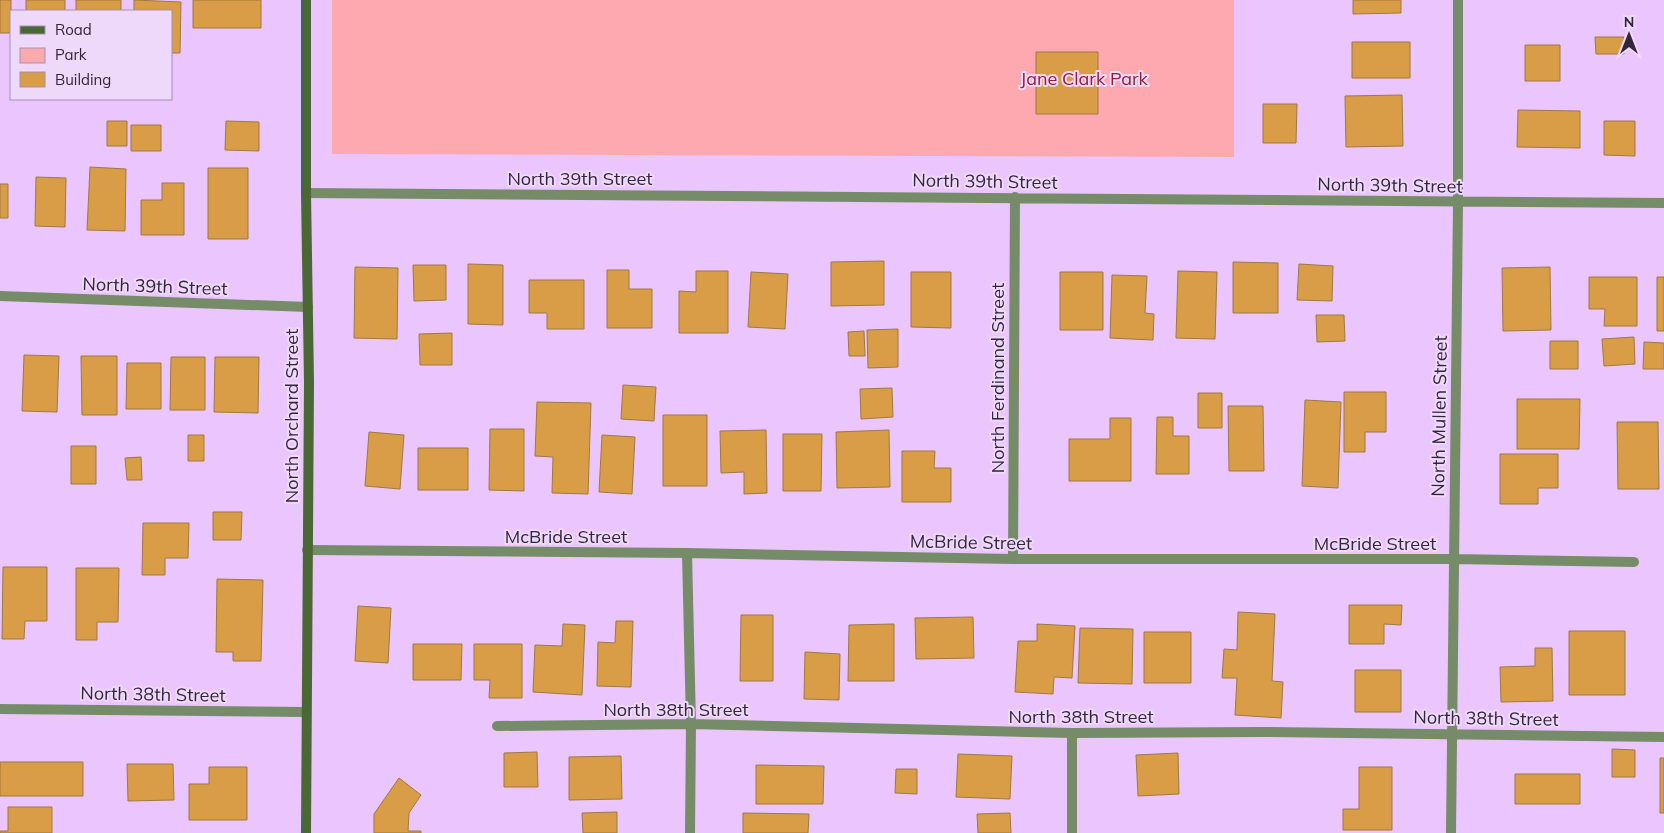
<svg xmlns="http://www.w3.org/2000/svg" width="1664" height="833" viewBox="0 0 1664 833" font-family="Mulish,sans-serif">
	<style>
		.green { fill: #fea8b0 }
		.building { fill: #d89d46; stroke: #9f7943 }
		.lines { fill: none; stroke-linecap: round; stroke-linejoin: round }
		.street { stroke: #768c69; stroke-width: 10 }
		.secondary { stroke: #496835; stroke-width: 10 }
		.labels { text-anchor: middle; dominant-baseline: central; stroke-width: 4; stroke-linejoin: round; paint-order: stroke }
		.park-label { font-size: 18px; fill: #951d38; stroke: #efd9fb }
		.street-label { font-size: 18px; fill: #33253a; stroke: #efd9fb }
	</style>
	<rect width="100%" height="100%" fill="#eac5fe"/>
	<path class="green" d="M 332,0 L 1234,0 L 1234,157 L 332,154 Z"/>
	<path class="building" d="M 0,0 L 11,0 L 11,33 L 0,33 Z
		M 26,0 L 65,0 L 65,11 L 26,11 Z
		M 76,0 L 121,0 L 121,11 L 76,11 Z
		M 134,0 L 181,2 L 180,53 L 171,53 L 171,11 L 134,11 Z
		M 193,0 L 261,0 L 261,28 L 193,28 Z
		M 1353,0 L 1401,0 L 1401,13 L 1353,14 Z
		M 1595,37 L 1624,37 L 1624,54 L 1596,54 Z
		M 1352,42 L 1410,42 L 1410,78 L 1352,78 Z
		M 1525,45 L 1560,45 L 1560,81 L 1525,81 Z
		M 1036,52 L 1098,52 L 1098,114 L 1036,114 Z
		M 1402,95 L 1403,146 L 1346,147 L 1345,96 Z
		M 1263,104 L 1297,104 L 1296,143 L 1263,143 Z
		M 1518,110 L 1580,111 L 1580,148 L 1517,147 Z
		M 107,121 L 127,121 L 127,146 L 107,146 Z
		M 226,121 L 259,122 L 259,151 L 225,150 Z
		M 1604,121 L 1635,121 L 1635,156 L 1604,155 Z
		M 131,125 L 161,125 L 161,151 L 131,151 Z
		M 90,167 L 126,169 L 125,231 L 87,230 Z
		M 208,168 L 248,168 L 248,239 L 208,239 Z
		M 36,177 L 66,178 L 65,227 L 35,226 Z
		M 162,183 L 184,183 L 184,235 L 141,235 L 141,200 L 162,200 Z
		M 0,184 L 8,184 L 8,218 L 0,218 Z
		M 884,261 L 884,305 L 831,306 L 831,262 Z
		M 1233,262 L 1278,263 L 1278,313 L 1233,313 Z
		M 468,264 L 503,265 L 503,325 L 468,324 Z
		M 1299,264 L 1333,266 L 1332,301 L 1297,300 Z
		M 413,265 L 446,265 L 446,300 L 414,301 Z
		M 355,267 L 398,268 L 397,339 L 354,338 Z
		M 1550,267 L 1551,330 L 1503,331 L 1502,268 Z
		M 607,270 L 629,270 L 629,289 L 652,289 L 652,328 L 607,328 Z
		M 696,271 L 728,271 L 728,333 L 679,333 L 679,291 L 696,292 Z
		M 1178,271 L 1217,272 L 1215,339 L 1176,338 Z
		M 751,272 L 788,274 L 785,329 L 748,327 Z
		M 911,272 L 951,272 L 951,328 L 911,327 Z
		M 1060,272 L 1103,272 L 1103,330 L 1060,330 Z
		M 1112,275 L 1147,276 L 1145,313 L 1154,314 L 1153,340 L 1110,338 Z
		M 1589,277 L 1637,277 L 1637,326 L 1604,326 L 1605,309 L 1589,309 Z
		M 1657,277 L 1664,277 L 1664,331 L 1657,331 Z
		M 529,280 L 584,280 L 584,329 L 547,329 L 547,313 L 529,313 Z
		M 1316,315 L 1344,315 L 1345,341 L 1317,342 Z
		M 898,329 L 898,367 L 868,368 L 867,330 Z
		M 864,331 L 865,356 L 849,356 L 848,332 Z
		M 452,333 L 452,365 L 420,365 L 419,334 Z
		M 1634,337 L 1635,364 L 1604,366 L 1602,339 Z
		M 1550,341 L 1578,341 L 1578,369 L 1550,369 Z
		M 1644,342 L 1664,343 L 1664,369 L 1643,369 Z
		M 24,355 L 59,356 L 57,412 L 22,411 Z
		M 81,356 L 117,356 L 117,415 L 82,415 Z
		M 171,357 L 205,357 L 205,410 L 170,410 Z
		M 215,357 L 259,357 L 258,413 L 214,412 Z
		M 127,363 L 161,363 L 161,409 L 126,409 Z
		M 623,385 L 656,387 L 654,421 L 621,419 Z
		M 892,388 L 893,417 L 861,419 L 860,389 Z
		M 1344,392 L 1386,392 L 1386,432 L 1365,432 L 1365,452 L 1344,452 Z
		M 1198,393 L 1222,393 L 1222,428 L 1198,428 Z
		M 1517,399 L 1580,399 L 1579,449 L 1517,449 Z
		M 1305,400 L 1341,402 L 1338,488 L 1302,486 Z
		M 537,402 L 591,403 L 588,494 L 552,493 L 553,457 L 535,456 Z
		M 1228,406 L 1263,406 L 1264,471 L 1229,471 Z
		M 663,415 L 707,415 L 707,486 L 663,486 Z
		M 1157,417 L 1173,417 L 1173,436 L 1189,436 L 1189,474 L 1156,474 Z
		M 1110,418 L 1131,418 L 1131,481 L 1069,481 L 1069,439 L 1110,439 Z
		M 1617,422 L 1658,422 L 1659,489 L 1618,489 Z
		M 490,429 L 524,429 L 524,491 L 489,490 Z
		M 766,430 L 767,493 L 744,494 L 744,472 L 721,473 L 720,431 Z
		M 889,430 L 890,487 L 837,488 L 836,432 Z
		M 369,432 L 404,435 L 400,489 L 365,486 Z
		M 783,434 L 822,434 L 821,491 L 783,491 Z
		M 188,435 L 204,435 L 204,461 L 188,461 Z
		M 602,435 L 635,437 L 632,494 L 599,492 Z
		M 71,446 L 96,446 L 96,484 L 71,484 Z
		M 418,448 L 468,448 L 468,490 L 418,490 Z
		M 902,451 L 935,451 L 934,468 L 951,468 L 951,502 L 902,502 Z
		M 1500,454 L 1558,454 L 1558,488 L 1538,488 L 1538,504 L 1500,504 Z
		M 141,457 L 142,480 L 127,480 L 125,458 Z
		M 213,512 L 242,512 L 241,540 L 213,540 Z
		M 143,523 L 189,523 L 188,558 L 165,558 L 165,575 L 142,575 Z
		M 3,567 L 47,567 L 47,621 L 25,621 L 24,639 L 2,639 Z
		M 76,568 L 119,568 L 118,622 L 97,622 L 97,640 L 76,640 Z
		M 217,579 L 263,580 L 261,661 L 233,661 L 233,652 L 216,652 Z
		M 1349,605 L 1402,605 L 1401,625 L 1384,624 L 1384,644 L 1349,644 Z
		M 358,606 L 391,608 L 388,663 L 355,661 Z
		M 1238,612 L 1275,614 L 1272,681 L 1283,682 L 1281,718 L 1235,715 L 1237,678 L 1222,678 L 1224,649 L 1237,650 Z
		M 741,615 L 773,615 L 773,681 L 740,681 Z
		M 973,617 L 974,658 L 916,659 L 915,618 Z
		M 616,621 L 633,621 L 631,687 L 597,686 L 598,642 L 615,643 Z
		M 563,624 L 585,625 L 582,695 L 533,692 L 535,645 L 562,646 Z
		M 894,624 L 894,681 L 848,681 L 849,625 Z
		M 1037,624 L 1075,626 L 1072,678 L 1054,677 L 1053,694 L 1015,692 L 1018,641 L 1037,641 Z
		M 1080,628 L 1133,629 L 1132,684 L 1078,683 Z
		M 1569,631 L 1625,631 L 1625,695 L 1569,695 Z
		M 1144,632 L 1191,632 L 1191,683 L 1144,683 Z
		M 413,644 L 462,644 L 461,680 L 413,680 Z
		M 474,644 L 522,644 L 522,698 L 489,698 L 490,680 L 474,680 Z
		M 1535,648 L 1552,648 L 1553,701 L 1501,702 L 1500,667 L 1535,666 Z
		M 805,652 L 840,654 L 839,700 L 804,699 Z
		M 1355,670 L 1401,670 L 1401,712 L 1355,712 Z
		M 1612,749 L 1635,750 L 1635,777 L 1612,777 Z
		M 537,752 L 538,787 L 504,787 L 504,753 Z
		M 1178,753 L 1179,794 L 1138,796 L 1136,755 Z
		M 958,754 L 1012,756 L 1010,799 L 956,797 Z
		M 621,756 L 622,799 L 569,800 L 569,757 Z
		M 1660,758 L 1664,758 L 1664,813 L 1660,813 Z
		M 0,762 L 83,762 L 83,796 L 0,796 Z
		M 127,764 L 173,764 L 174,800 L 128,801 Z
		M 756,765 L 824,766 L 823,804 L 756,804 Z
		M 209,767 L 247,767 L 247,820 L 189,820 L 189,784 L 209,784 Z
		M 1359,767 L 1392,767 L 1392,830 L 1343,830 L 1343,809 L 1359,809 Z
		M 896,769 L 917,769 L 917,794 L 895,793 Z
		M 1515,774 L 1580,774 L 1580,804 L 1515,804 Z
		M 399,778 L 421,795 L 409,813 L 408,831 L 421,831 L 421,833 L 374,833 L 374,814 Z
		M 8,807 L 52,807 L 52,833 L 0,833 L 0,831 L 8,831 Z
		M 617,812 L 617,833 L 583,833 L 582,813 Z
		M 743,813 L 809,814 L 808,833 L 743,833 Z
		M 1010,813 L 1011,833 L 978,833 L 977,814 Z"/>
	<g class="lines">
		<path class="street" d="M 306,193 L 1664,203
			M 0,296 L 308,307
			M 307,550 L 687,553 L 1013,559 L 1454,559 L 1634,562
			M 687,553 L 691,724 L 690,833
			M 1013,559 L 1015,197
			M 0,709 L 306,712
			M 497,726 L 691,724 L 1072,733 L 1262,732 L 1664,737
			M 1072,733 L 1072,833
			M 1451,833 L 1458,203 L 1458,0"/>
		<path class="secondary" d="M 306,833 L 309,382 L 306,193 L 306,0"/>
	</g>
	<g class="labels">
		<g class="park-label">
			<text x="1084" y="78">Jane Clark Park</text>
		</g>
		<g class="street-label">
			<text x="580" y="178">North 39th Street</text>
			<text transform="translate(985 181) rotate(1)">North 39th Street</text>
			<text transform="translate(1390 185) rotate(1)">North 39th Street</text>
			<text transform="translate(155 286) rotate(2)">North 39th Street</text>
			<text transform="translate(997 378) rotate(-90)">North Ferdinand Street</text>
			<text transform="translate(291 416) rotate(-90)">North Orchard Street</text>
			<text transform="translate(1439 416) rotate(-89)">North Mullen Street</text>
			<text x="566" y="536">McBride Street</text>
			<text transform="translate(971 542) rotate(1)">McBride Street</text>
			<text x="1375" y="543">McBride Street</text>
			<text transform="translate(153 694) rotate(1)">North 38th Street</text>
			<text x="676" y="709">North 38th Street</text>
			<text x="1081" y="716">North 38th Street</text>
			<text transform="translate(1486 718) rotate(1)">North 38th Street</text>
		</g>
	</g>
	<rect x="10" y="10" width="162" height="90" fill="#efd9fb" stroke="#a491ae"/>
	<rect x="20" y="26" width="25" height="8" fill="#496835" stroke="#a491ae"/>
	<text x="55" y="35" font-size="15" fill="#33253a">Road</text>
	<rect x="20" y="48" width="25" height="15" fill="#fea8b0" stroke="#a491ae"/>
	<text x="55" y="60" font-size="15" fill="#33253a">Park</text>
	<rect x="20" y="72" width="25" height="15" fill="#d89d46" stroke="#a491ae"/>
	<text x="55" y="85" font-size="15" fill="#33253a">Building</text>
	<g transform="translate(1629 35)" stroke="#efd9fb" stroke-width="4" paint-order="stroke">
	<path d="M0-4L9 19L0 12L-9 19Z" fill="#33253a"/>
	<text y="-8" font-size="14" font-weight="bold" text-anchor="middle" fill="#33253a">N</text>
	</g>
</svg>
